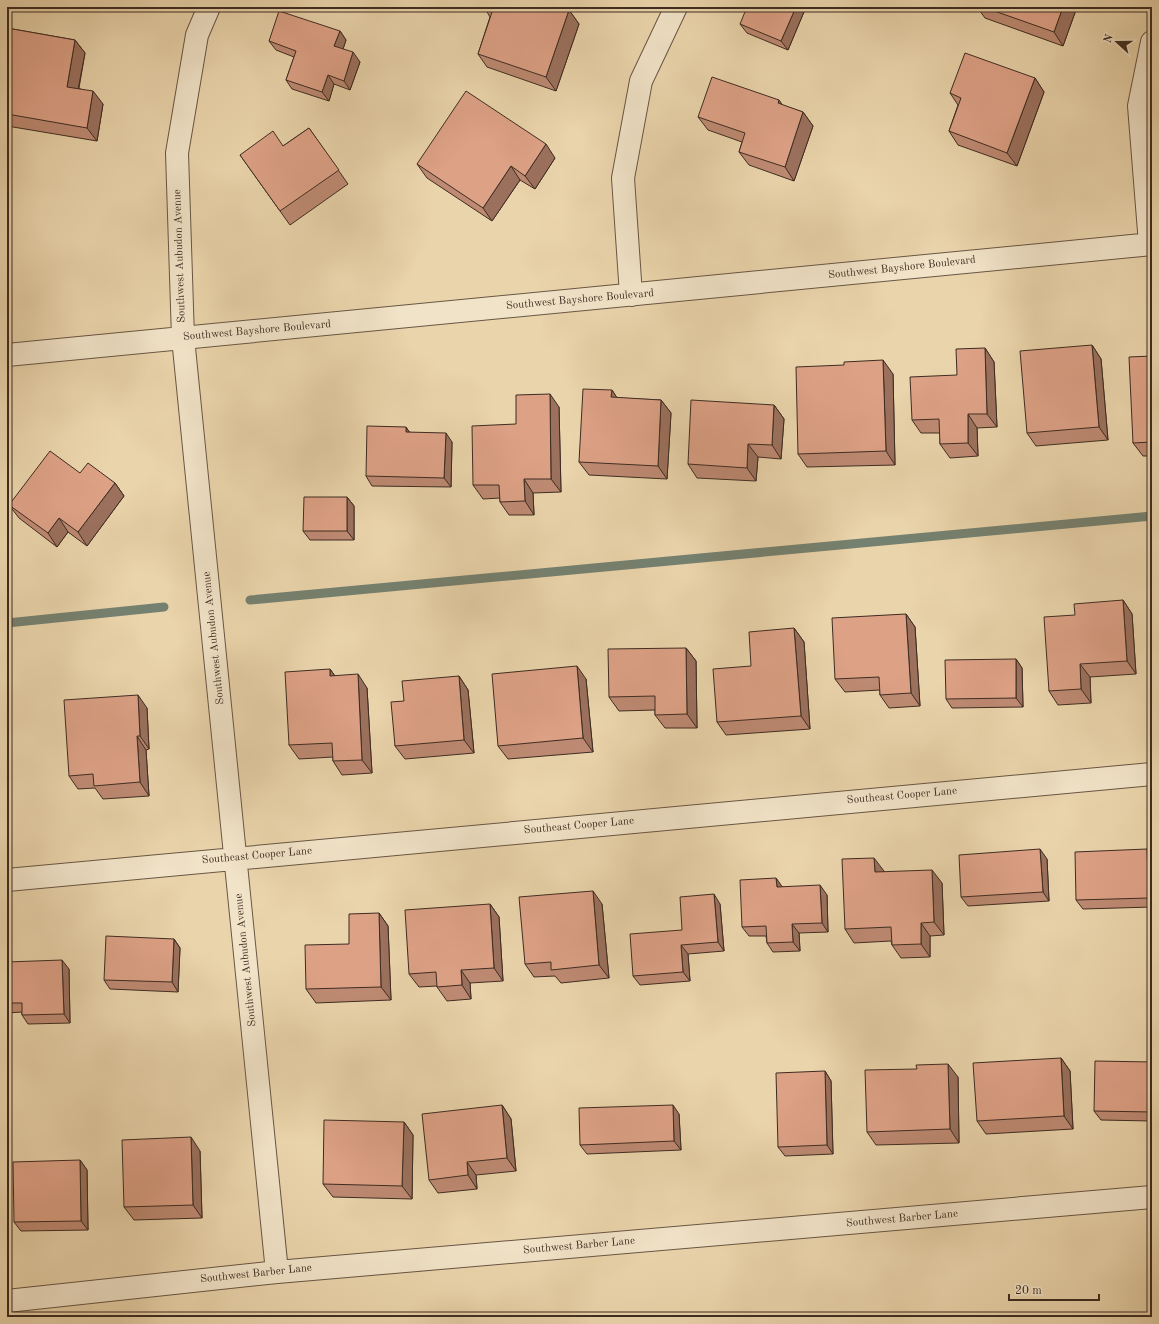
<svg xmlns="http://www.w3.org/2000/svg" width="1159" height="1324" viewBox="0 0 1159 1324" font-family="'Old Standard TT',serif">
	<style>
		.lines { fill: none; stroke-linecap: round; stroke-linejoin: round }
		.stream { stroke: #758170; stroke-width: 9 }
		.minor-casing { stroke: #695644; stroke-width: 24 }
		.minor { stroke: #f1e3c8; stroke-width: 22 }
		.wall { fill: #be8a73; stroke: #3e2c21 }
		.shaded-wall { fill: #9b715e; stroke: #3e2c21 }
		.building { fill: #dda186; stroke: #3e2c21 }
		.labels { text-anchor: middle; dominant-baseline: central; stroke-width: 4; stroke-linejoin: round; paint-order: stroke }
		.street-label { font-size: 11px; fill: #3e2c21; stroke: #f1e3c8 }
	</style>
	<rect width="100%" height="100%" fill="#ead4ab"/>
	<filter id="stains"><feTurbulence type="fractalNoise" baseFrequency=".005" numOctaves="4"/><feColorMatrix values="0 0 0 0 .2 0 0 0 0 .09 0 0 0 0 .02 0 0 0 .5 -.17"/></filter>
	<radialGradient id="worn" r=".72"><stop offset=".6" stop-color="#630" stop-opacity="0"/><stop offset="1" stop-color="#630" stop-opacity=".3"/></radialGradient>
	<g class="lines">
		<path class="stream" d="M 250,600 L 1152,516
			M 7,623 L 164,607"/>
		<defs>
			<path id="minor" d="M 209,7 L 197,35 L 177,153 L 183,338 L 277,1272
				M 1150,244 L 1139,106 L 1152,42
				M 631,295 L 623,178 L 641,81 L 676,7
				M 7,355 L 1152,244
				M 7,880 L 1152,774
				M 7,1301 L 277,1272 L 1152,1197"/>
		</defs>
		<use href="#minor" class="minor-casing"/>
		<use href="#minor" class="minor"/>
	</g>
	<path class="wall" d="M 484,7 L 559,7 L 569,10 L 579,24 L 556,91 L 487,67 L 478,54 L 490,17 Z
		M 806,7 L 788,50 L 747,33 L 740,24 Z
		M 977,7 L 1077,7 L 1063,46 L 985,18 Z
		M 7,28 L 75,40 L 85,53 L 79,88 L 103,104 L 97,141 L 7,126 Z
		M 340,31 L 346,40 L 343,49 L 360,62 L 350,90 L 334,84 L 329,101 L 292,89 L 286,80 L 294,57 L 276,50 L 269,41 Z
		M 1035,78 L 1044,92 L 1017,166 L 958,145 L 949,131 L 958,105 L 950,93 Z
		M 779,100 L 782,105 L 803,112 L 813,126 L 794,181 L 749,165 L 739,152 L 742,142 L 708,130 L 698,117 Z
		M 309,128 L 348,184 L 290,225 L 240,155 L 283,146 Z
		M 555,158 L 535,189 L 520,180 L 492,221 L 427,178 L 417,164 Z
		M 1092,345 L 1101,359 L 1108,440 L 1036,446 L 1027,433 Z
		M 985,348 L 994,362 L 997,427 L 977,428 L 978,456 L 950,458 L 940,444 L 940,433 L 921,433 L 912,420 L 957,375 Z
		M 1152,356 L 1152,456 L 1143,456 L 1133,443 Z
		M 844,365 L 893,374 L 895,465 L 807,467 L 798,454 Z
		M 612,390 L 617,398 L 661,400 L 671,413 L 667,479 L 589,475 L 579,462 Z
		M 774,405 L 784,419 L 781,459 L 758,457 L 756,481 L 697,478 L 688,464 Z
		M 559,407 L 561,492 L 533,493 L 534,515 L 509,515 L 500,502 L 500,498 L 483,499 L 473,485 L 516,424 Z
		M 406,427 L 409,432 L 452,442 L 451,487 L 372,486 L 366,476 Z
		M 80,473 L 115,483 L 124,496 L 87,546 L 68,532 L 57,547 L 19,518 L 9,505 Z
		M 347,497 L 354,506 L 354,540 L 310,540 L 303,531 Z
		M 1123,600 L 1132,614 L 1136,674 L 1090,677 L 1091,703 L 1058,705 L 1049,691 L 1075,615 Z
		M 906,614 L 915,627 L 920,706 L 889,708 L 880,695 L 880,690 L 845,692 L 835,679 Z
		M 794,628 L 804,642 L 810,729 L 726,735 L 717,722 L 751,666 Z
		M 686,648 L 696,661 L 697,728 L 665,728 L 655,715 L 655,710 L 619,711 L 609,697 Z
		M 1016,659 L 1022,668 L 1023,707 L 952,708 L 946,699 Z
		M 330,669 L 335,676 L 367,688 L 372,773 L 342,775 L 333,761 L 333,757 L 299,759 L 289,745 Z
		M 459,676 L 468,690 L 474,753 L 405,759 L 395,746 L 404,701 Z
		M 586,679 L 593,752 L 508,759 L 498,746 Z
		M 147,708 L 149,749 L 146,750 L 149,796 L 103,799 L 95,788 L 78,789 L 69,776 Z
		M 1147,849 L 1152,856 L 1152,907 L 1083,909 L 1076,900 Z
		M 1047,859 L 1049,901 L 968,906 L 961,897 Z
		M 884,872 L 942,883 L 944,935 L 930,936 L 930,957 L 901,958 L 892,945 L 891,941 L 854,943 L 845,929 Z
		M 776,878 L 782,887 L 827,895 L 828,932 L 799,933 L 800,951 L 773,952 L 767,943 L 766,936 L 749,936 L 742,927 Z
		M 490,904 L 499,917 L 503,981 L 470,983 L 471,999 L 447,1001 L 437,987 L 437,986 L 419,987 L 409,974 Z
		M 602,904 L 609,978 L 561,983 L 555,976 L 534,977 L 525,964 Z
		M 720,904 L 724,951 L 688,954 L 690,981 L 640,985 L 633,976 L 682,930 Z
		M 379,913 L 388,926 L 391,1000 L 316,1003 L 306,989 Z
		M 174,939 L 180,948 L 178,992 L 110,989 L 104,980 Z
		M 7,962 L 69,969 L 70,1023 L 28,1024 L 22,1015 L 22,1012 L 7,1013 Z
		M 1061,1058 L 1070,1071 L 1073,1129 L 986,1134 L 977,1121 Z
		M 1152,1062 L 1152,1121 L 1101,1120 L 1094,1111 Z
		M 825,1071 L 831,1081 L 833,1154 L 785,1156 L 778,1147 Z
		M 958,1077 L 959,1143 L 876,1145 L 867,1132 Z
		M 502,1105 L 511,1119 L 516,1171 L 476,1175 L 477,1189 L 438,1193 L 429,1180 Z
		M 679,1114 L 681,1150 L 587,1154 L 580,1145 Z
		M 404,1122 L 413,1135 L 412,1199 L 333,1197 L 323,1184 Z
		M 200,1151 L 202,1218 L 134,1220 L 124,1207 Z
		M 80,1160 L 87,1170 L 88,1230 L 21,1231 L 14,1222 Z"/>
	<path class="shaded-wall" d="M 796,7 L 806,7 L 788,50 L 781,41 Z
		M 1063,7 L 1077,7 L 1063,46 L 1054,32 Z
		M 569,10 L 579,24 L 556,91 L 546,77 Z
		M 340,31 L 346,40 L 341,55 L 334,46 Z
		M 75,40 L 85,53 L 76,100 L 67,87 Z
		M 353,52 L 360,62 L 350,90 L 344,81 Z
		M 328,75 L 334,84 L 329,101 L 322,92 Z
		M 1035,78 L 1044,92 L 1017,166 L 1007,153 Z
		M 93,91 L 103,104 L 97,141 L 87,128 Z
		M 779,100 L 788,113 L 778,103 Z
		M 803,112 L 813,126 L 794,181 L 785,167 Z
		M 546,144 L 555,158 L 535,189 L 525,176 Z
		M 511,166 L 520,180 L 492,221 L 483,208 Z
		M 1092,345 L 1101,359 L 1108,440 L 1099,427 Z
		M 985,348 L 994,362 L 997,427 L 987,414 Z
		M 883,360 L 893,374 L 895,465 L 886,451 Z
		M 612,390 L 621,404 L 611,397 Z
		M 550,394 L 559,407 L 561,492 L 551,479 Z
		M 661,400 L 671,413 L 667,479 L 658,466 Z
		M 774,405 L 784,419 L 781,459 L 772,445 Z
		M 968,414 L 977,428 L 978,456 L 968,443 Z
		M 406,427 L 412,436 L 406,432 Z
		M 446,433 L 452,442 L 451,487 L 444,478 Z
		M 748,444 L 758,457 L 756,481 L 747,468 Z
		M 524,479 L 533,493 L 534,515 L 525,501 Z
		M 115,483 L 124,496 L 87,546 L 78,532 Z
		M 347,497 L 354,506 L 354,540 L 347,531 Z
		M 59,518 L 68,532 L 57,547 L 48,533 Z
		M 1123,600 L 1132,614 L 1136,674 L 1127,661 Z
		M 906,614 L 915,627 L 920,706 L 911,693 Z
		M 794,628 L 804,642 L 810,729 L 801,716 Z
		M 686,648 L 696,661 L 697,728 L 687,714 Z
		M 1016,659 L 1022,668 L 1023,707 L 1016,698 Z
		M 1080,664 L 1090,677 L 1091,703 L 1081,689 Z
		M 577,666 L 586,679 L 593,752 L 583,738 Z
		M 330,669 L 339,682 L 330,676 Z
		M 358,674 L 367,688 L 372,773 L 362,760 Z
		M 459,676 L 468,690 L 474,753 L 464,740 Z
		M 138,695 L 147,708 L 149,749 L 140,736 Z
		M 137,736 L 146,750 L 149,796 L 140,782 Z
		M 1040,849 L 1047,859 L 1049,901 L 1043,892 Z
		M 1147,849 L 1152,856 L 1152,903 L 1149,898 Z
		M 874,858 L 884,871 L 884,885 L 875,872 Z
		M 932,870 L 942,883 L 944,935 L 934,922 Z
		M 776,878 L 783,888 L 777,887 Z
		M 820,885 L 827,895 L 828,932 L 822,923 Z
		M 593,891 L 602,904 L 609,978 L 599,965 Z
		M 714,894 L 720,904 L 724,951 L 718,942 Z
		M 490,904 L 499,917 L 503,981 L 494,968 Z
		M 379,913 L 388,926 L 391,1000 L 381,987 Z
		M 921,923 L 930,936 L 930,957 L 921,944 Z
		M 792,924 L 799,933 L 800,951 L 793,942 Z
		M 174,939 L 180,948 L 178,992 L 172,982 Z
		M 681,945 L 688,954 L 690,981 L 683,972 Z
		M 62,960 L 69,969 L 70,1023 L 64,1014 Z
		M 461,970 L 470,983 L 471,999 L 462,985 Z
		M 1061,1058 L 1070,1071 L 1073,1129 L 1064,1116 Z
		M 948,1064 L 958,1077 L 959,1143 L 950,1129 Z
		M 825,1071 L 831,1081 L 833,1154 L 827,1145 Z
		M 502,1105 L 511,1119 L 516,1171 L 507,1158 Z
		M 673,1105 L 679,1114 L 681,1150 L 674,1141 Z
		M 404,1122 L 413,1135 L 412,1199 L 402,1186 Z
		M 191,1137 L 200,1151 L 202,1218 L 193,1205 Z
		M 80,1160 L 87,1170 L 88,1230 L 81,1221 Z
		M 467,1162 L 476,1175 L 477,1189 L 468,1175 Z"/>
	<path class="building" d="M 489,7 L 559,7 L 569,10 L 546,77 L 478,54 L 493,9 Z
		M 747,7 L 796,7 L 781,41 L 740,24 Z
		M 983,7 L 1063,7 L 1054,32 Z
		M 279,11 L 340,31 L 334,46 L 353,52 L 344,81 L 328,75 L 322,92 L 286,80 L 296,51 L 269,41 Z
		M 7,28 L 75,40 L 67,87 L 93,91 L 87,128 L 7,114 Z
		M 965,53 L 1035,78 L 1007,153 L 949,131 L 961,98 L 950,93 Z
		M 712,77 L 779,100 L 778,103 L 803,112 L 785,167 L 739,152 L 745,133 L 698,117 Z
		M 466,91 L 546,144 L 525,176 L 511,166 L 483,208 L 417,164 Z
		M 309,128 L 339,170 L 280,211 L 240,155 L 273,131 L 283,146 Z
		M 1092,345 L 1099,427 L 1027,433 L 1020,351 Z
		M 985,348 L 987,414 L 968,414 L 968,443 L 940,444 L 939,419 L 912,420 L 910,377 L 957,375 L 956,349 Z
		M 1152,356 L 1152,442 L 1133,443 L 1129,357 Z
		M 883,360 L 886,451 L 798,454 L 796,367 L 844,365 L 844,362 Z
		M 583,389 L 612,390 L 611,397 L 661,400 L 658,466 L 579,462 Z
		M 550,394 L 551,479 L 524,479 L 525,501 L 500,502 L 499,485 L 473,485 L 472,426 L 516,424 L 516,395 Z
		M 691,400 L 774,405 L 772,445 L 748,444 L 747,468 L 688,464 Z
		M 367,426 L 406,427 L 406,432 L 446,433 L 444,478 L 366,476 Z
		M 50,451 L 80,473 L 88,463 L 115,483 L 78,532 L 59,518 L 48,533 L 9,505 Z
		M 304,497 L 347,497 L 347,531 L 303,531 Z
		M 1123,600 L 1127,661 L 1080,664 L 1081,689 L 1049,691 L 1044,617 L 1075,615 L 1074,604 Z
		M 1151,610 L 1152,610 L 1152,626 Z
		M 906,614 L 911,693 L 880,695 L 879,677 L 835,679 L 832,618 Z
		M 794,628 L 801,716 L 717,722 L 713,669 L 751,666 L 749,632 Z
		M 686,648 L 687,714 L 655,715 L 655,696 L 609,697 L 608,649 Z
		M 1016,659 L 1016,698 L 946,699 L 945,660 Z
		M 577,666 L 583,738 L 498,746 L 492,674 Z
		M 330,669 L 330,676 L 358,674 L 362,760 L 333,761 L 332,743 L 289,745 L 285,672 Z
		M 459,676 L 464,740 L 395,746 L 391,702 L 404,701 L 402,681 Z
		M 138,695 L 140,736 L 137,736 L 140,782 L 94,786 L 93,774 L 69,776 L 64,700 Z
		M 1040,849 L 1043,892 L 961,897 L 959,855 Z
		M 1147,849 L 1149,898 L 1076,900 L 1075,852 Z
		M 874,858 L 875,872 L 932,870 L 934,922 L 921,923 L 921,944 L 892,945 L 891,927 L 845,929 L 842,859 Z
		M 776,878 L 777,887 L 820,885 L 822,923 L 792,924 L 793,942 L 767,943 L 766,926 L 742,927 L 740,880 Z
		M 593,891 L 599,965 L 551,970 L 551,962 L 525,964 L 519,897 Z
		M 714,894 L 718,942 L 681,945 L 683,972 L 633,976 L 630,934 L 682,930 L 680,897 Z
		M 490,904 L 494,968 L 461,970 L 462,985 L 437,987 L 436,972 L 409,974 L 405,910 Z
		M 379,913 L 381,987 L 306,989 L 305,945 L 349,944 L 349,914 Z
		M 106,936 L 174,939 L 172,982 L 104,980 Z
		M 62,960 L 64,1014 L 22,1015 L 22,1003 L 7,1003 L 7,962 Z
		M 1061,1058 L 1064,1116 L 977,1121 L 973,1063 Z
		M 1095,1061 L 1152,1062 L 1152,1112 L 1094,1111 Z
		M 948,1064 L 950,1129 L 867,1132 L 865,1070 L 917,1069 L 916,1065 Z
		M 825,1071 L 827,1145 L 778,1147 L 776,1073 Z
		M 502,1105 L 507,1158 L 467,1162 L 468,1175 L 429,1180 L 422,1114 Z
		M 673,1105 L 674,1141 L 580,1145 L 579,1108 Z
		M 324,1120 L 404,1122 L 402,1186 L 323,1184 Z
		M 191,1137 L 193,1205 L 124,1207 L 122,1140 Z
		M 80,1160 L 81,1221 L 14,1222 L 13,1162 Z"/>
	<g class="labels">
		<g class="street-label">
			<text transform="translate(180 256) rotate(-92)">Southwest Aubudon Avenue</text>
			<text transform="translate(902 268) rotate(-6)">Southwest Bayshore Boulevard</text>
			<text transform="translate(580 300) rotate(-5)">Southwest Bayshore Boulevard</text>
			<text transform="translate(257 331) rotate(-5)">Southwest Bayshore Boulevard</text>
			<text transform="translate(214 638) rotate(-96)">Southwest Aubudon Avenue</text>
			<text transform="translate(902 796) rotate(-5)">Southeast Cooper Lane</text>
			<text transform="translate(579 826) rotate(-5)">Southeast Cooper Lane</text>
			<text transform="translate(257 856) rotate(-5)">Southeast Cooper Lane</text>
			<text transform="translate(246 960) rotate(-96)">Southwest Aubudon Avenue</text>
			<text transform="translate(902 1219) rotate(-5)">Southwest Barber Lane</text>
			<text transform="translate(579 1246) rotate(-5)">Southwest Barber Lane</text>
			<text transform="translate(256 1274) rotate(-6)">Southwest Barber Lane</text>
		</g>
	</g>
	<rect width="1159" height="1324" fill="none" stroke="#ead4ab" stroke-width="24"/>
	<rect x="8" y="8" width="1143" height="1308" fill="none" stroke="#3e2c21" stroke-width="2"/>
	<rect x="12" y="12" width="1135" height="1300" fill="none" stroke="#3e2c21"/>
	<g transform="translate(1117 42) rotate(291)" stroke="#f1e3c8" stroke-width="3" paint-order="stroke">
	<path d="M0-3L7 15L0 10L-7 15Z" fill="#3e2c21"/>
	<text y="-6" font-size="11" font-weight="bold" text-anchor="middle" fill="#3e2c21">N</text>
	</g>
	<path d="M1009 1294v6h90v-6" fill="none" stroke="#3e2c21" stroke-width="2"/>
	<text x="1015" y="1294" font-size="12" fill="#3e2c21" stroke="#f1e3c8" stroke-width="3" paint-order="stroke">20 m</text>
	<rect width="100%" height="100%" filter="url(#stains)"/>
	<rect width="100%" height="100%" fill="url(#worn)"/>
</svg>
